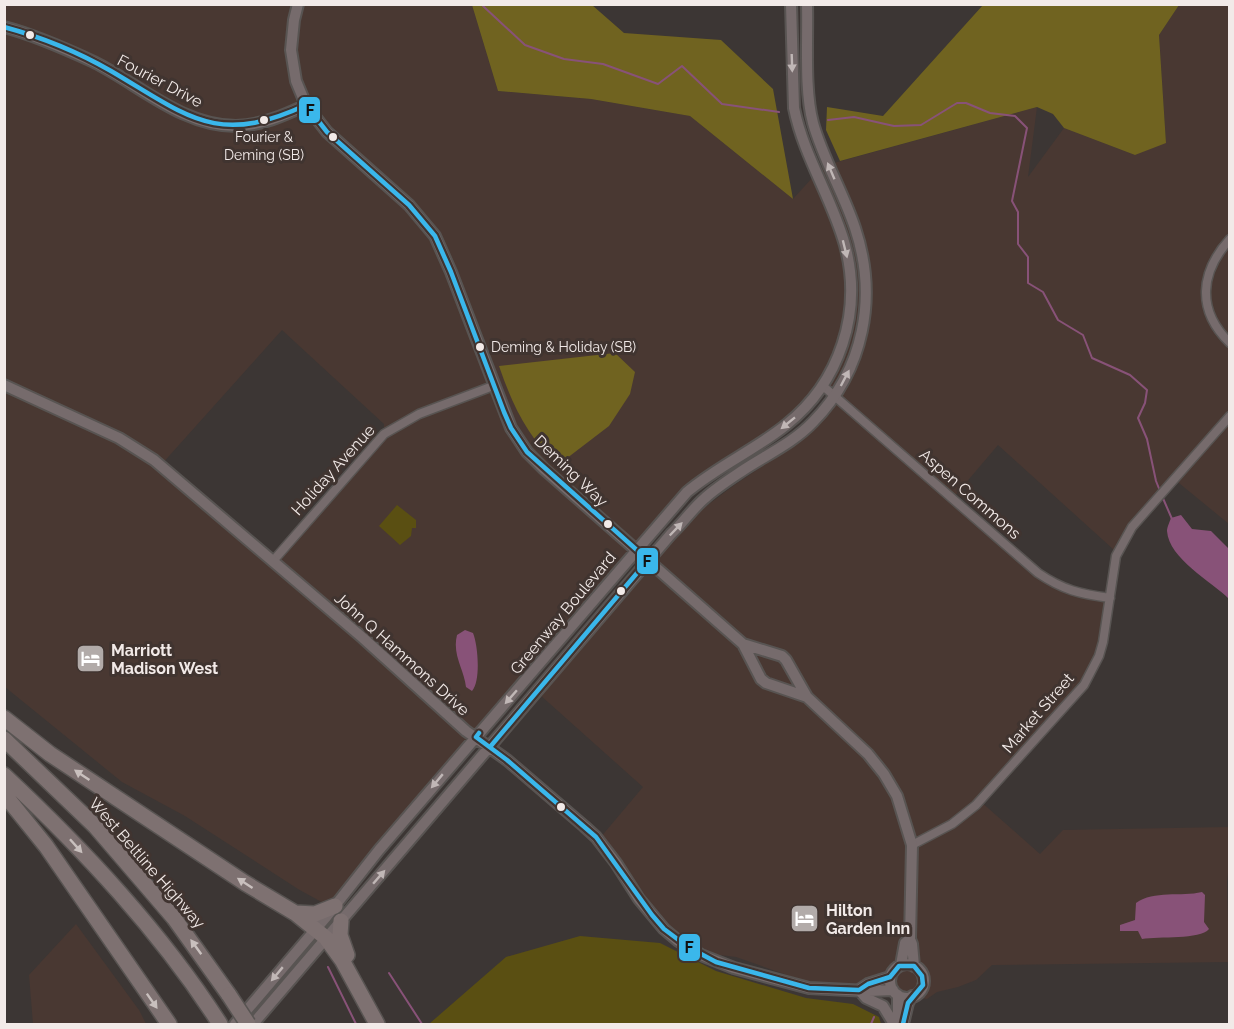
<svg xmlns="http://www.w3.org/2000/svg" width="1234" height="1029" viewBox="0 0 1234 1029" font-family="Raleway,sans-serif">
	<style>
		.built { fill: #493832; fill-rule: evenodd }
		.green { fill: #5a4f12 }
		.forest { fill: #706320 }
		.water { fill: #885278 }
		.lines { fill: none; stroke-linecap: round; stroke-linejoin: round }
		.stream { stroke: #885278; stroke-width: 2 }
		.minor-casing { stroke: #585452; stroke-width: 11 }
		.tertiary-casing { stroke: #585452; stroke-width: 14 }
		.motorway-casing { stroke: #585452; stroke-width: 18 }
		.minor { stroke: #766b6c; stroke-width: 8 }
		.tertiary { stroke: #766b6c; stroke-width: 10 }
		.motorway { stroke: #7e7171; stroke-width: 15 }
		.motorway-bridge-casing { stroke: #585452; stroke-width: 18; stroke-linecap: butt }
		.motorway-bridge { stroke: #7e7171; stroke-width: 15 }
		.bus-1-casing { stroke: #403430; stroke-width: 9 }
		.bus-1 { stroke: #3ab7eb; stroke-width: 4.5 }
		.oneway { fill: #c0b7b6 }
		.oneway2 { fill: #c9c0be }
		.bus-dot { fill: #f2eae8; stroke: #403430; stroke-width: 2 }
		.labels { text-anchor: middle; dominant-baseline: central; stroke-width: 6; stroke-linejoin: round; paint-order: stroke }
		.bus-label { font-size: 14px; fill: #f2eae8; stroke: #403430 }
		.street-label { font-size: 16px; fill: #f2eae8; stroke: #403430 }
		.poi-label { font-size: 16px; font-weight: bold; fill: #f2eae8; stroke: #403430; text-anchor: start }
		.line-badge { stroke: #403430; stroke-width: 2 }
		.pale-badge-label { font-size: 16px; text-anchor: middle; font-weight: bold; fill: #111 }
	</style>
	<rect width="100%" height="100%" fill="#3c3634"/>
	<path class="built" d="M 4,5 L 472,5 L 498,91 L 591,99 L 690,116 L 793,199 L 823,166 L 1037,107 L 1028,177 L 1064,128 L 1135,155 L 1166,142 L 1159,35 L 1179,5 L 1229,5 L 1229,524 L 1174,479 L 1144,513 L 1116,556 L 1113,549 L 998,445 L 953,498 L 1047,581 L 1110,600 L 1093,669 L 980,801 L 1040,854 L 1063,830 L 1229,827 L 1229,866 L 1227,881 L 1229,962 L 992,965 L 976,980 L 958,987 L 937,992 L 927,999 L 847,986 L 807,982 L 736,957 L 712,954 L 695,946 L 667,927 L 646,904 L 600,838 L 643,787 L 539,694 L 674,537 L 701,510 L 733,486 L 795,444 L 837,400 L 823,386 L 800,413 L 705,477 L 522,673 L 490,722 L 366,859 L 327,905 L 298,889 L 185,816 L 122,782 L 5,687 ZM 282,330 L 384,424 L 384,434 L 273,560 L 161,465 Z
		M 76,924 L 139,1010 L 146,1024 L 33,1024 L 29,975 Z"/>
	<path class="green" d="M 397,505 L 416,520 L 416,528 L 412,528 L 411,536 L 400,545 L 379,526 Z
		M 580,936 L 660,943 L 716,971 L 806,998 L 853,1004 L 879,1017 L 881,1024 L 429,1024 L 506,957 Z"/>
	<path class="forest" d="M 472,5 L 592,5 L 624,33 L 721,40 L 773,89 L 793,199 L 690,116 L 591,99 L 498,91 Z
		M 983,5 L 1179,5 L 1159,35 L 1166,143 L 1135,155 L 1064,128 L 1053,114 L 1037,107 L 840,161 L 826,130 L 827,107 L 883,116 Z
		M 615,353 L 635,372 L 630,394 L 609,426 L 558,465 C 528,438 512,404 499,366 Z"/>
	<path class="water" d="M 1181,515 L 1192,529 L 1211,531 L 1229,549 L 1229,599 C 1211,581 1169,559 1167,531 C 1167,527 1170,521 1171,518 Z
		M 465,630 L 473,633 C 478,645 481,681 472,691 L 466,687 C 464,669 452,655 457,635 Z
		M 1202,892 L 1205,895 L 1204,922 L 1209,929 C 1200,940 1159,936 1142,939 L 1138,931 L 1120,931 L 1120,925 L 1135,920 L 1136,903 C 1154,890 1181,897 1202,892 Z"/>
	<g class="lines">
		<path class="stream" d="M 483,4 L 483,6 L 525,45 L 564,59 L 603,64 L 658,84 L 682,66 L 722,104 L 779,112
			M 828,120 L 854,117 L 894,126 L 921,125 L 957,103 L 966,103 L 990,113 L 1015,116 L 1027,128 L 1012,201 L 1018,212 L 1018,244 L 1028,257 L 1028,283 L 1043,292 L 1058,320 L 1083,335 L 1092,358 L 1130,375 L 1147,390 L 1145,403 L 1138,418 L 1147,439 L 1156,481 L 1160,491
			M 1162,496 L 1172,519
			M 328,967 L 356,1024
			M 389,973 L 422,1024
			M 871,1024 L 874,1017"/>
		<defs>
			<path id="minor" d="M 1230,239 C 1200,272 1196,310 1230,343
				M 823,386 L 1038,573 C 1063,590 1080,594 1110,598
				M 273,561 L 384,434 L 419,414 L 493,386
				M 912,845 L 952,824 L 976,805 L 1084,685 L 1099,656 L 1103,642 L 1116,556 L 1132,527 L 1230,416"/>
			<path id="tertiary" d="M 298,4 L 294,20 L 291,50 L 296,81 L 306,105 L 327,132 L 409,205 L 435,236 L 451,272 L 511,428 L 527,452 L 544,469 L 743,644 L 761,679 L 766,683 L 807,697
				M 4,27 C 35,35 66,49 94,62 C 140,85 182,126 236,126 C 262,125 283,116 306,105
				M 4,385 L 119,438 L 154,460 L 363,638 L 466,731 L 507,760 L 584,826 L 596,837 L 616,863 L 639,899 L 664,929 L 677,940 L 701,955 L 734,968 L 809,988 L 869,991 L 893,990
				M 743,644 L 782,656 L 786,660 L 807,697 L 868,754 L 884,774 L 897,796 L 912,845 L 910,939 L 912,944 L 914,966
				M890 981a17 17 0 1 1 34 0a17 17 0 1 1-34 0Z
				M 901,965 L 905,943 L 910,939
				M 859,990 L 866,998 L 883,1006 L 894,1024
				M 859,990 L 868,984 L 890,977
				M 898,995 L 898,1024
				M 235,1024 L 327,916 L 379,850 L 687,492 C 718,466 755,450 786,425 C 840,382 863,312 845,245 C 832,198 804,157 794,108 L 791,4
				M 253,1024 L 671,534 C 683,523 693,508 705,498 C 716,488 730,479 742,471 C 766,455 793,443 813,422 C 864,370 878,297 855,228 C 843,192 823,159 813,123 C 804,90 808,39 807,4
				M 903,1024 L 908,1003 L 912,996"/>
			<path id="motorway" d="M 4,718 L 50,754 L 245,883 L 295,913 L 326,938 L 342,960 L 377,1024
				M 4,739 L 95,826 L 174,918 L 229,995
				M 4,775 C 84,850 161,932 220,1024
				M 4,794 L 46,846 L 169,1024
				M 295,913 L 315,914 L 335,906
				M 341,921 L 340,935 L 347,955"/>
		</defs>
		<use href="#minor" class="minor-casing"/>
		<use href="#tertiary" class="tertiary-casing"/>
		<use href="#motorway" class="motorway-casing"/>
		<use href="#minor" class="minor"/>
		<use href="#tertiary" class="tertiary"/>
		<use href="#motorway" class="motorway"/>
		<defs>
			<path id="motorway-bridge" d="M 229,995 L 248,1024"/>
		</defs>
		<use href="#motorway-bridge" class="motorway-bridge-casing"/>
		<use href="#motorway-bridge" class="motorway-bridge"/>
		<defs>
			<path id="bus-1" d="M 4,27 C 41,37 78,52 111,71 C 188,116 216,147 306,105 L 327,132 L 409,205 L 435,236 L 451,272 L 504,412 L 511,428 L 527,452 L 648,560 L 490,747
				M 479,733 L 476,737 L 507,760 L 596,837 L 652,915 L 664,929 L 688,947 L 716,962 L 809,988 L 859,990 L 868,984 L 890,977 L 899,966 L 914,966 L 922,976 L 923,985 L 908,1003 L 903,1024"/>
		</defs>
		<use href="#bus-1" class="bus-1-casing"/>
		<use href="#bus-1" class="bus-1"/>
	</g>
	<defs><path id="oneway-solid" d="M-6-.8H1V-3.2L6.5 0L1 3.2V.8H-6Z" transform="scale(1.5)"/></defs>
	<g class="oneway">
		<use href="#oneway-solid" transform="translate(792 63) rotate(88)"/>
		<use href="#oneway-solid" transform="translate(831 171) rotate(-113)"/>
		<use href="#oneway-solid" transform="translate(845 249) rotate(76)"/>
		<use href="#oneway-solid" transform="translate(845 378) rotate(-62)"/>
		<use href="#oneway-solid" transform="translate(788 423) rotate(141)"/>
		<use href="#oneway-solid" transform="translate(676 529) rotate(-46)"/>
		<use href="#oneway-solid" transform="translate(511 697) rotate(131)"/>
		<use href="#oneway-solid" transform="translate(437 781) rotate(130)"/>
		<use href="#oneway-solid" transform="translate(379 877) rotate(-49)"/>
		<use href="#oneway-solid" transform="translate(277 974) rotate(130)"/>
	</g>
	<g class="oneway2">
		<use href="#oneway-solid" transform="translate(82 775) rotate(-146)"/>
		<use href="#oneway-solid" transform="translate(76 846) rotate(48)"/>
		<use href="#oneway-solid" transform="translate(245 883) rotate(-147)"/>
		<use href="#oneway-solid" transform="translate(196 947) rotate(-126)"/>
		<use href="#oneway-solid" transform="translate(152 1001) rotate(55)"/>
	</g>
	<defs>
		<symbol id="hotel-square" viewBox="-11 -11 22 22"><rect x="-9" y="-9" width="18" height="18" rx="4" fill="#b2aba9" stroke="#403430"/><path d="M-6-4.5h1.5V1H6V5H4.5V3h-9V5H-6ZM-4 0a1.8 1.8 0 1 1 3.6 0ZM.5 0V-2.5h3Q6-2.5 6 0Z" fill="#fff"/></symbol>
	</defs>
	<g fill-rule="evenodd">
		<use href="#hotel-square" x="74" y="642" width="33" height="33"/>
		<use href="#hotel-square" x="788" y="902" width="33" height="33"/>
	</g>
	<g class="bus-dot">
		<circle cx="30" cy="35" r="5"/>
		<circle cx="264" cy="120" r="5"/>
		<circle cx="333" cy="137" r="5"/>
		<circle cx="480" cy="347" r="5"/>
		<circle cx="608" cy="524" r="5"/>
		<circle cx="621" cy="591" r="5"/>
		<circle cx="561" cy="807" r="5"/>
	</g>
	<g class="labels">
		<g class="bus-label">
			<text x="264" y="137">Fourier &amp;<tspan x="264" dy="18">Deming (SB)</tspan></text>
			<text x="491" y="347" text-anchor="start">Deming &amp; Holiday (SB)</text>
		</g>
		<g class="street-label">
			<text transform="translate(160 81) rotate(28)">Fourier Drive</text>
			<text transform="translate(333 470) rotate(-48)">Holiday Avenue</text>
			<text transform="translate(571 471) rotate(44)">Deming Way</text>
			<text transform="translate(970 494) rotate(41)">Aspen Commons</text>
			<text transform="translate(563 613) rotate(-50)">Greenway Boulevard</text>
			<text transform="translate(402 654) rotate(42)">John Q Hammons Drive</text>
			<text transform="translate(1038 713) rotate(-49)">Market Street</text>
			<text transform="translate(147 863) rotate(49)">West Beltline Highway</text>
		</g>
		<g class="poi-label">
			<text x="111" y="650">Marriott<tspan x="111" dy="18">Madison West</tspan></text>
			<text x="826" y="910">Hilton<tspan x="826" dy="18">Garden Inn</tspan></text>
		</g>
	</g>
	<g class="line-badge">
		<rect x="298" y="96" width="23" height="28" rx="6" fill="#3ab7eb"/>
		<rect x="636" y="547" width="23" height="28" rx="6" fill="#3ab7eb"/>
		<rect x="678" y="933" width="23" height="29" rx="6" fill="#3ab7eb"/>
	</g>
	<g class="pale-badge-label">
		<text x="310" y="116">F</text>
		<text x="647" y="567">F</text>
		<text x="689" y="953">F</text>
	</g>
	<rect width="1234" height="1029" fill="none" stroke="#f2eae8" stroke-width="12"/>
</svg>
